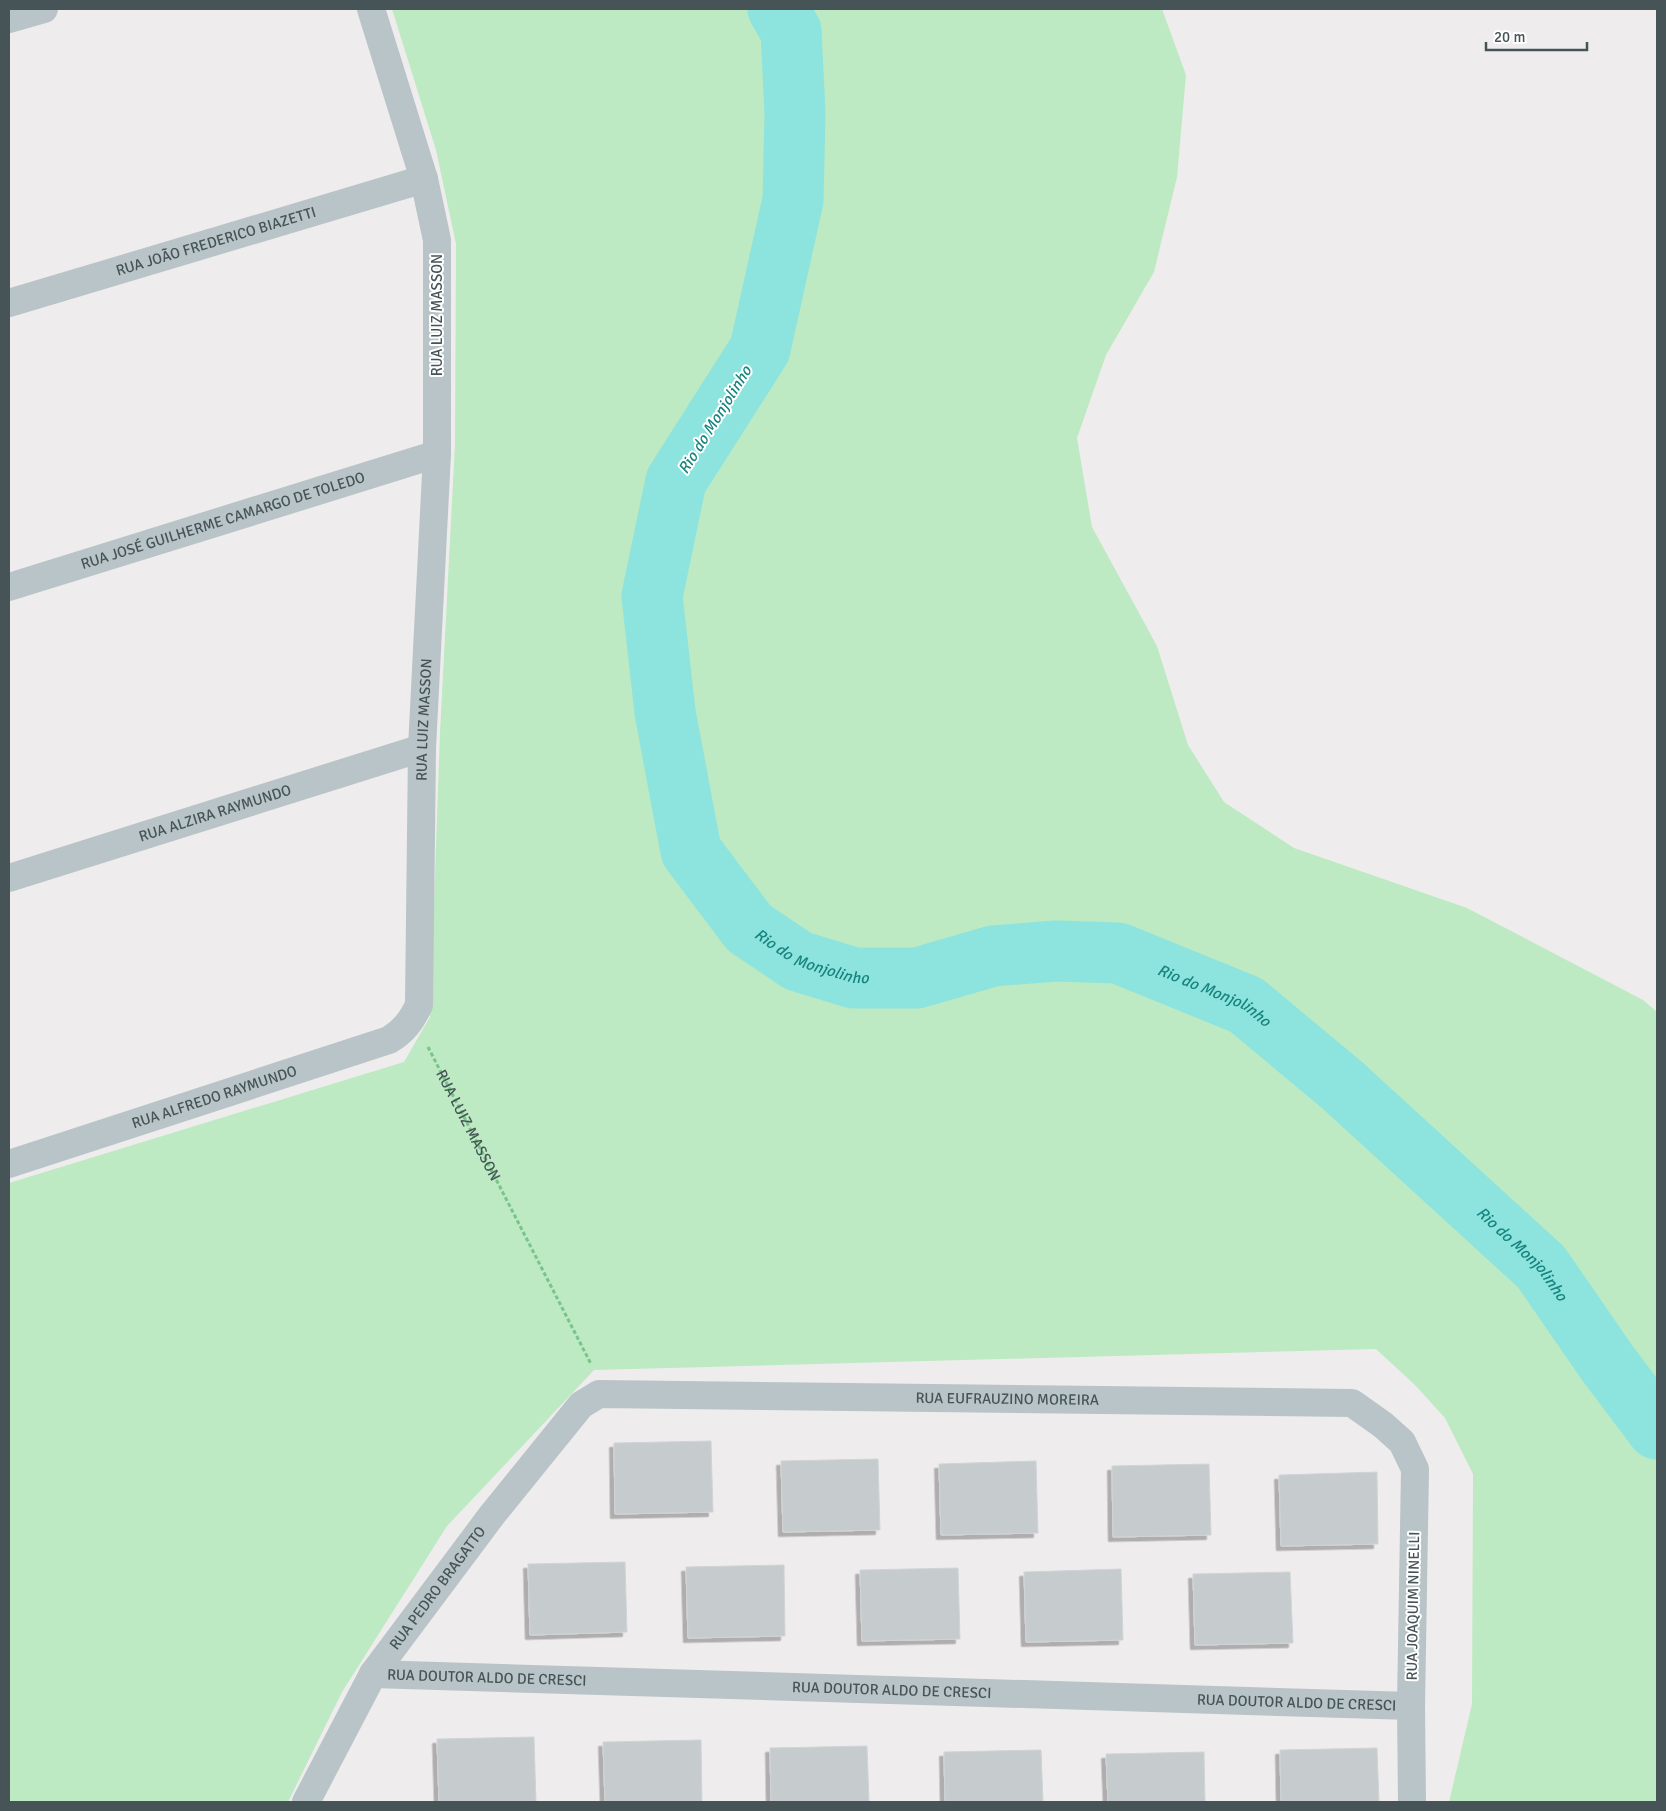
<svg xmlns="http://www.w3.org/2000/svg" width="1666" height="1811" viewBox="0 0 1666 1811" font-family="Signika,sans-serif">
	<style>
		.green { fill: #bdeac2 }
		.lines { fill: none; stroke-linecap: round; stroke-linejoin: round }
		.river { stroke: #8de3de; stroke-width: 61 }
		.building { fill: #c6cbcd; stroke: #d0d4d7; filter: url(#shadow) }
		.path { stroke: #78c48a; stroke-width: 3; stroke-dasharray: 4 2.5; stroke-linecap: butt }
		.street { stroke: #b8c4c7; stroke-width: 28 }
		.labels { text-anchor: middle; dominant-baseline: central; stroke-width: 4; stroke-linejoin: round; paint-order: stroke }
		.street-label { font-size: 15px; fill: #465457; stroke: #fff }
		.water-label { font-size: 16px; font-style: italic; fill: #17847e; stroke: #fff }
	</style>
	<defs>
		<filter id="shadow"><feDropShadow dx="-4.5" dy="4.5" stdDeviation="0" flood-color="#0004"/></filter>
	</defs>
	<rect width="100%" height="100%" fill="#efeced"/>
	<path class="green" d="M 392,9 L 1162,9 L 1186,75 L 1177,177 L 1154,272 L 1106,355 L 1077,438 L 1092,527 L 1157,646 L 1188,745 L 1224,802 L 1294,848 L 1467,908 L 1643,1000 L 1657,1012 L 1657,1802 L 1449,1802 L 1472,1704 L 1473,1474 L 1445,1418 L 1415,1385 L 1376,1349 L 594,1370 L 447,1526 L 342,1692 L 288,1802 L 9,1802 L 9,1183 L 404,1062 L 430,1017 L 440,733 L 455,444 L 456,244 L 436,150 Z"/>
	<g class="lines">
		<path class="river" id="s1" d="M 778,9 L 791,31 L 795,114 L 793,200 L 760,349 L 676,481 L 652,596 L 665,712 L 691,851 L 749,928 L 798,961 L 854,978 L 917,978 L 993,956 L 1056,951 L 1118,953 L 1246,1005 L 1342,1085 L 1541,1267 L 1608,1364 L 1657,1429"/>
	</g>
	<path class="building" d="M 711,1441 L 713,1512 L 615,1514 L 614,1443 Z
		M 878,1459 L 880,1530 L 783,1532 L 781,1461 Z
		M 1036,1461 L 1038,1533 L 941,1535 L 939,1464 Z
		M 1209,1464 L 1211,1535 L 1113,1537 L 1112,1466 Z
		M 1377,1472 L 1378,1544 L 1281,1546 L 1279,1475 Z
		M 625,1562 L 627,1632 L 530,1635 L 528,1564 Z
		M 784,1565 L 785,1636 L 688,1638 L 686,1567 Z
		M 958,1568 L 960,1639 L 862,1641 L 860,1570 Z
		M 1121,1569 L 1123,1640 L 1026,1642 L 1024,1572 Z
		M 1290,1572 L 1293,1643 L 1195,1645 L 1193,1574 Z
		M 534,1737 L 536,1802 L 439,1802 L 437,1739 Z
		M 701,1740 L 702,1802 L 605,1802 L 603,1742 Z
		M 867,1746 L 869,1802 L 771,1802 L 770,1748 Z
		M 1377,1748 L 1379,1802 L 1281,1802 L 1280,1750 Z
		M 1041,1750 L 1043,1802 L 945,1802 L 944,1752 Z
		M 1204,1752 L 1205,1802 L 1108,1802 L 1106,1754 Z"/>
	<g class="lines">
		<path class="path" id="s2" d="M 428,1047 L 591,1364"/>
		<g class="street">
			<path d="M 9,19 L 44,9"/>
			<path id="s3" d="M 9,303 L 424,179"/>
			<path id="s4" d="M 9,587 L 437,454"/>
			<path id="s5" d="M 9,878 L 422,748"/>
			<path id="s6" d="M 9,1164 L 389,1040 C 404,1031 412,1020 419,1005 L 422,748 L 437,454 L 437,240 L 424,179 L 371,9"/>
			<path id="s7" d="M 373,1674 L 1411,1706"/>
			<path id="s8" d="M 306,1802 L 373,1674 L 492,1515 L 581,1405 L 599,1394 L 1352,1403 L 1383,1425 L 1402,1442 L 1415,1469 L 1411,1706 L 1412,1802"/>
		</g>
	</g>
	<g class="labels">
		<g class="street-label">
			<text stroke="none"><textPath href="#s3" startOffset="216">RUA JOÃO FREDERICO BIAZETTI</textPath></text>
			<text transform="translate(437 315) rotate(-90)">RUA LUIZ MASSON</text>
			<text stroke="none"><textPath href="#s4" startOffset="224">RUA JOSÉ GUILHERME CAMARGO DE TOLEDO</textPath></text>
			<text stroke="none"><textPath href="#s6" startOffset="732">RUA LUIZ MASSON</textPath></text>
			<text stroke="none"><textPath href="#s5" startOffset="216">RUA ALZIRA RAYMUNDO</textPath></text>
			<text stroke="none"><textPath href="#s6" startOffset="216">RUA ALFREDO RAYMUNDO</textPath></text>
			<text stroke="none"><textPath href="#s2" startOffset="88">RUA LUIZ MASSON</textPath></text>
			<text stroke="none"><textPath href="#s8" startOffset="914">RUA EUFRAUZINO MOREIRA</textPath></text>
			<text stroke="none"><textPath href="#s8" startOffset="252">RUA PEDRO BRAGATTO</textPath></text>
			<text transform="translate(1413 1606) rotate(-89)">RUA JOAQUIM NINELLI</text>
			<text stroke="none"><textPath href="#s7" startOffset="114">RUA DOUTOR ALDO DE CRESCI</textPath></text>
			<text stroke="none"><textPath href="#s7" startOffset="519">RUA DOUTOR ALDO DE CRESCI</textPath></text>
			<text stroke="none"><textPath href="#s7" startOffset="924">RUA DOUTOR ALDO DE CRESCI</textPath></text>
		</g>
		<g class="water-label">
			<text transform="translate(715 420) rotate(-58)">Rio do Monjolinho</text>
			<text stroke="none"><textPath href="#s1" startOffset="1046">Rio do Monjolinho</textPath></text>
			<text stroke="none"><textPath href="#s1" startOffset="1466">Rio do Monjolinho</textPath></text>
			<text stroke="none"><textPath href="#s1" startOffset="1871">Rio do Monjolinho</textPath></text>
		</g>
	</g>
	<rect width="1666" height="1811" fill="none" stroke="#465457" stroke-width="20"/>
	<path d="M1486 42v8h101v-8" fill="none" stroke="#465457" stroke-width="2.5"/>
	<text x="1494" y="42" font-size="15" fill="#465457" stroke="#ffffff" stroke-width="4" paint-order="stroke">20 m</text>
</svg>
